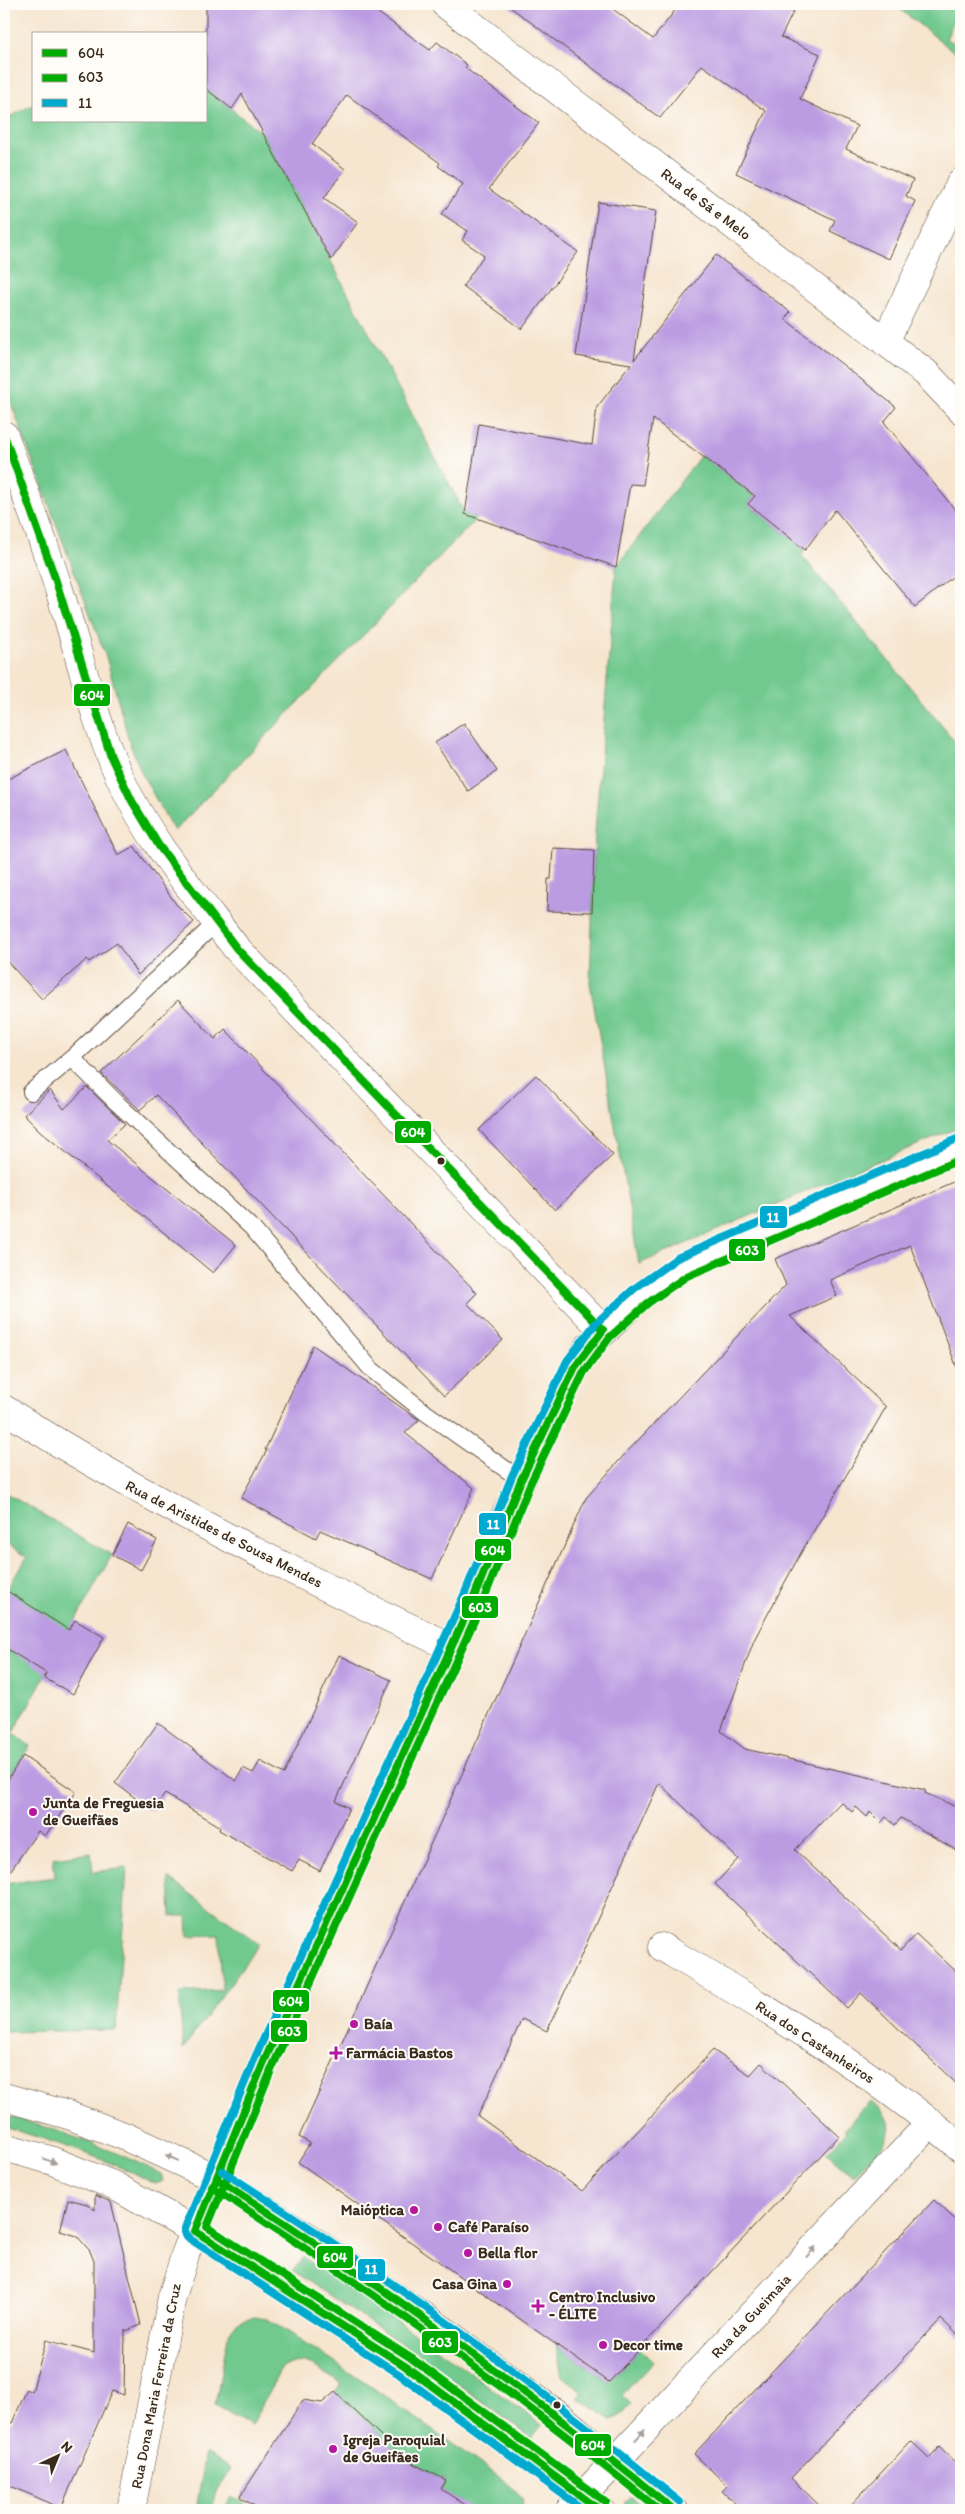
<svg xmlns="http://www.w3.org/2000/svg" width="965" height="2514" viewBox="0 0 965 2514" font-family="Itim,sans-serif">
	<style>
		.green { fill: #71c98f; stroke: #567a56 }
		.building { fill: #bb9be2 }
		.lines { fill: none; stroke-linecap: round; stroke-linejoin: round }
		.lane-casing { stroke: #574639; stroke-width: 18 }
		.street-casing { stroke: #574639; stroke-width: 29 }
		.secondary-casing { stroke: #574639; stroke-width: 29 }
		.lane { stroke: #fff; stroke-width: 16 }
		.street { stroke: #fff; stroke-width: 28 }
		.secondary { stroke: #fff; stroke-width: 28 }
		.bus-1-casing { stroke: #fdfcf7; stroke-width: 11 }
		.bus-2-casing { stroke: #fdfcf7; stroke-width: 11 }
		.bus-3-casing { stroke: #fdfcf7; stroke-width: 11 }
		.bus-1 { stroke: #00ac00; stroke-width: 8 }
		.bus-2 { stroke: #00ac00; stroke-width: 8 }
		.bus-3 { stroke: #00a9ce; stroke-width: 8 }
		.oneway { fill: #a79f9a }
		.bus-dot { fill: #3b2a1e; stroke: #fdfcf7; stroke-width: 2 }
		.poi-dot { fill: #b5179e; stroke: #fdfcf7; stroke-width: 2 }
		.labels { text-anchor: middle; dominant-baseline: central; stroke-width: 4; stroke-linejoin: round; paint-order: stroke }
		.street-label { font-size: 15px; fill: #3b2a1e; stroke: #fdfcf7 }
		.poi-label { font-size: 15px; font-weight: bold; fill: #3b2a1e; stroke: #fdfcf7; text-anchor: start }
		.line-badge { stroke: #fdfcf7; stroke-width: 2 }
		.badge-label { font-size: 14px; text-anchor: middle; font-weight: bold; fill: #fff }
	</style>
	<rect width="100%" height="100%" fill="#fdfcf7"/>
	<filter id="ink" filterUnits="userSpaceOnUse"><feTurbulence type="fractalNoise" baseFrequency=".02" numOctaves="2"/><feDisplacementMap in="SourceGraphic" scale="10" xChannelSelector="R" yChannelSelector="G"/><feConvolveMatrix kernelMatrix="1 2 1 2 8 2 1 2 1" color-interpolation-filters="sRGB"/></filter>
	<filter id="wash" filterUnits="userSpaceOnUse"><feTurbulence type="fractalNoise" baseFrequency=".0096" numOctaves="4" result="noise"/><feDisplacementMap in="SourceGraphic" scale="20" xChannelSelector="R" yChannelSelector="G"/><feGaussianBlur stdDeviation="1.12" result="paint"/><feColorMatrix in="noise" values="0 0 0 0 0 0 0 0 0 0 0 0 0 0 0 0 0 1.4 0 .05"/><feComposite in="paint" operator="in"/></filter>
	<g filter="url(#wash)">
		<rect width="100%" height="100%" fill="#f6e5cf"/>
		<path class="green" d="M 893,4 L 961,4 L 961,16 L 957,14 L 946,39 L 961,47 L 961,57 Z
			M 206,89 L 264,135 L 465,514 L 477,518 L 174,831 L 143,776 L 130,744 L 106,657 L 4,384 L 4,120 L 34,104 L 34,121 L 206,121 Z
			M 701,455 L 754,496 L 748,504 L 805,550 L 802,556 L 961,749 L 961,1127 L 835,1179 L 639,1264 L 590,983 L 595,832 L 616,567 Z
			M 4,1492 L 112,1555 L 13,1733 L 30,1746 L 5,1782 L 4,1647 L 22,1658 L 48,1617 L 6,1591 L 27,1557 L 4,1543 Z
			M 91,1853 L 93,1872 L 127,1868 L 116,2030 L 4,2032 L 4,1884 L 55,1877 L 53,1858 Z
			M 169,1878 L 259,1944 L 183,2049 L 179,1993 L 222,1990 L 219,1935 L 188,1936 L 187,1916 L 171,1916 Z
			M 870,2101 C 913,2128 875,2152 853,2176 L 827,2153 L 846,2132 L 844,2130 L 846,2127 Z
			M 4,2115 C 58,2130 111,2148 161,2174 L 163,2181 L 156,2184 C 107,2159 56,2142 4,2127 Z
			M 303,2257 L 424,2339 L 542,2425 L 532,2438 L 414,2352 L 293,2271 Z
			M 254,2317 L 267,2319 L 278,2325 L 386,2397 L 506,2482 L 523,2498 L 522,2509 L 462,2510 L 461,2503 L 441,2489 L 446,2480 L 412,2463 L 400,2454 L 335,2392 L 342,2385 C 322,2372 304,2352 281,2369 L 251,2425 L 215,2405 L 228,2336 L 236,2324 Z
			M 556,2345 L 609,2382 L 640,2349 L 653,2362 L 622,2395 L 631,2404 L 619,2417 L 612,2420 L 578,2398 L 582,2391 L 562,2376 Z
			M 206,2453 L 231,2468 L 215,2493 L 213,2510 L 196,2510 Z
			M 231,2496 L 253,2510 L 224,2510 Z
			M 630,2497 L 648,2510 L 629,2510 L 624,2503 Z"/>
		<g id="blocks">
			<path class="building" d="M 206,4 L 366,4 L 430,50 L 437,42 L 467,65 L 465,68 L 539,123 L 489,189 L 578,252 L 522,329 L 463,286 L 484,255 L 462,240 L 468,231 L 442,214 L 463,184 L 438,166 L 440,163 L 347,95 L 312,144 L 345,169 L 324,198 L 358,222 L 331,260 L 242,94 L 232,109 L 206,89 Z
				M 506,4 L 606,4 L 653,39 L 680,4 L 797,4 L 781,37 L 820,54 L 800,99 L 857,126 L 846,149 L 913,180 L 906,196 L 915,201 L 889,259 L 830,231 L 835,220 L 736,173 L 766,111 L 702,65 L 660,118 Z
				M 598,202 L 656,211 L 634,360 L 716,255 L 790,312 L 785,319 L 896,407 L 884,422 L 961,517 L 961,570 L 915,607 L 835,510 L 805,550 L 748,504 L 755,496 L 653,419 L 643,485 L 630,484 L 616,567 L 465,514 L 479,424 L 592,445 L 597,407 L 631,364 L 576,356 Z
				M 464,723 L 497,771 L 468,791 L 435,743 Z
				M 66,750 L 118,855 L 134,846 L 176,904 L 194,922 L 138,975 L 117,943 L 89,962 L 87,959 L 42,999 L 4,958 L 4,781 Z
				M 553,848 L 594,850 L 592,912 L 547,911 L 548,879 L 551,879 Z
				M 178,1000 L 215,1039 L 225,1029 L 477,1293 L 467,1303 L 503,1340 L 444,1396 L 156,1095 L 140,1110 L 101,1073 Z
				M 536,1075 L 613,1155 L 555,1210 L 479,1130 Z
				M 87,1087 L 125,1124 L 107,1140 L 236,1245 L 213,1273 L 40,1131 L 24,1115 L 50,1090 L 64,1109 Z
				M 961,1179 L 961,1372 L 959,1373 L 910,1245 L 830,1280 L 837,1296 L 790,1316 L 886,1407 L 798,1558 L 754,1640 L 721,1731 L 745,1749 L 925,1790 L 925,1793 L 961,1809 L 961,1853 L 901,1818 L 895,1825 L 886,1817 L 881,1823 L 870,1812 L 867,1817 L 856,1807 L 852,1812 L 841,1802 L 795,1850 L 901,1950 L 916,1934 L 961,1976 L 961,2088 L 861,1993 L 847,2008 L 715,1884 L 738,1859 L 659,1783 L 547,2031 L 522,2019 L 478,2116 L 582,2191 L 713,2050 L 750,2075 L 761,2063 L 839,2136 L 609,2382 L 298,2162 L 310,2143 L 299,2137 L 586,1498 L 625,1454 L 786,1285 L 775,1259 Z
				M 313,1345 L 419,1420 L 405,1433 L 474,1488 L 432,1579 L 320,1530 L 316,1538 L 241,1498 L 267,1450 L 265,1450 Z
				M 128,1524 L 157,1540 L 141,1570 L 112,1555 Z
				M 4,1589 L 69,1630 L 75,1620 L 104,1637 L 73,1694 L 44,1678 L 46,1673 L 4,1647 Z
				M 339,1655 L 391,1680 L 336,1801 L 349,1808 L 320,1871 L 299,1860 L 292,1871 L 219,1830 L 220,1827 L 165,1794 L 153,1811 L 115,1783 L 158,1723 L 236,1781 L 243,1768 L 253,1773 L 260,1761 L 284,1774 Z
				M 23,1756 L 76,1792 L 45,1836 L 38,1831 L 4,1880 L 4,1785 Z
				M 95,2195 L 111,2202 L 141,2325 L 126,2331 L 125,2329 L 124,2395 L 112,2391 L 61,2508 L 4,2483 L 4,2420 L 12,2423 L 27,2389 L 32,2392 L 46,2340 L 94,2353 L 94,2261 L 90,2251 L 77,2236 L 60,2231 L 68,2199 L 87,2204 L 95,2210 Z
				M 934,2200 L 961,2225 L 961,2338 L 941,2319 L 791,2478 L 824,2510 L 742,2510 L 722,2491 L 728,2486 L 694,2454 Z
				M 335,2392 L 400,2454 L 412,2463 L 446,2480 L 441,2489 L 473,2510 L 261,2510 L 240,2497 L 303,2400 L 322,2403 Z
				M 911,2441 L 929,2458 L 939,2447 L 961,2468 L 961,2510 L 846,2510 Z"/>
		</g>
	</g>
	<g filter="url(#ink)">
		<use href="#blocks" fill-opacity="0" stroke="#574639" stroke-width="1"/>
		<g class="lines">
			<defs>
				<path id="lane" d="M 72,1058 L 118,1104 L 252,1228 L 371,1369 L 426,1413 L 521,1480
					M 31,1092 L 72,1058 L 217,922"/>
				<path id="street" d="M 445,4 L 926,373 L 961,410
					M 885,342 L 961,182
					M 4,435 C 23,489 45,543 62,599 C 80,656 95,724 120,778 C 150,842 195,894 237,949 L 603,1330
					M 4,1409 C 147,1500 298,1575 451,1647
					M 662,1947 C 765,2008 870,2069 961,2148
					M 131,2510 L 172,2297 L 186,2252 L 263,2064 L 474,1597 L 505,1516 L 575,1367 L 590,1345 L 642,1295 L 682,1267 L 961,1148
					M 570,2510 L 931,2122"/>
				<path id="secondary" d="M 4,2097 L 68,2115 L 124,2136 L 217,2179 L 305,2235 L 443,2330 L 562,2418 L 674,2510
					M 4,2147 L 50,2160 L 113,2185 L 195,2231 L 405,2366 L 600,2510"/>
			</defs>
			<use href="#lane" class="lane-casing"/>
			<use href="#street" class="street-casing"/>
			<use href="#secondary" class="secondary-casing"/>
			<use href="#lane" class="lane"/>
			<use href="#street" class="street"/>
			<use href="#secondary" class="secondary"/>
			<defs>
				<path id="bus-1" d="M 4,435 L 55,578 L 111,757 L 132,801 L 159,846 L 237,949 L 603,1330
					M 217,2179 C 376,2281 528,2390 674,2510
					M 600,2510 L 405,2366 L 195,2231 L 263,2064 L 474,1597 L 521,1480 L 575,1367 L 603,1330"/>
				<path id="bus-2" d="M 212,2187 C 367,2287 516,2393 659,2510
					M 606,2502 L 411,2358 L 207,2227 L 272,2068 L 483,1601 L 530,1484 L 584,1372 L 610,1337 L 648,1303 L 687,1276 L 961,1159"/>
				<path id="bus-3" d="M 222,2171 C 382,2272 534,2382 680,2502
					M 584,2510 L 399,2374 L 190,2239 L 185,2234 L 185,2228 L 254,2060 L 465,1593 L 512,1476 L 567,1361 L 596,1323 L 635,1288 L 677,1258 L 957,1139"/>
			</defs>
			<use href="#bus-1" class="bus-1-casing"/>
			<use href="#bus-2" class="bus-2-casing"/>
			<use href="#bus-3" class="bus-3-casing"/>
			<use href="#bus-1" class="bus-1"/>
			<use href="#bus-2" class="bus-2"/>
			<use href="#bus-3" class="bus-3"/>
		</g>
		<defs><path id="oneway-solid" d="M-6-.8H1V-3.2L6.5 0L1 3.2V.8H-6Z" transform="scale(1.25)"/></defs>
		<g class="oneway">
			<use href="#oneway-solid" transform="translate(172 2158) rotate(-155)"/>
			<use href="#oneway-solid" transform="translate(50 2161) rotate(19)"/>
			<use href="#oneway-solid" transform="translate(811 2252) rotate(-47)"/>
			<use href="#oneway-solid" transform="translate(640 2435) rotate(-47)"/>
		</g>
	</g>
	<g class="bus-dot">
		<circle cx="441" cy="1161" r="4.5"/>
		<circle cx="557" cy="2405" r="4.5"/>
	</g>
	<g class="poi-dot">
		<circle cx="33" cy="1812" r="5"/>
		<circle cx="354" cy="2024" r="5"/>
		<path d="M333.5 2045.5h5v5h5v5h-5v5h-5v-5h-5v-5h5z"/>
		<circle cx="414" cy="2210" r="5"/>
		<circle cx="438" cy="2227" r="5"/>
		<circle cx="468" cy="2253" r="5"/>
		<circle cx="507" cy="2284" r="5"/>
		<path d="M535.5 2298.5h5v5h5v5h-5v5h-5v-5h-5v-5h5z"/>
		<circle cx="603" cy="2345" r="5"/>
		<circle cx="333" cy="2449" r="5"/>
	</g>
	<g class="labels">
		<g class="street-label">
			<text transform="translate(706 204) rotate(37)">Rua de Sá e Melo</text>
			<text transform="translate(224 1534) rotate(27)">Rua de Aristides de Sousa Mendes</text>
			<text transform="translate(815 2042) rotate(33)">Rua dos Castanheiros</text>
			<text transform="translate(751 2316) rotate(-47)">Rua da Gueimaia</text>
			<text transform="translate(156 2386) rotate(-79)">Rua Dona Maria Ferreira da Cruz</text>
		</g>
		<g class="poi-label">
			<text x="43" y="1803">Junta de Freguesia<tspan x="43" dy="17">de Gueifães</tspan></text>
			<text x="364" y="2024">Baía</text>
			<text x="346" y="2053">Farmácia Bastos</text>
			<text x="404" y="2210" text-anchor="end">Maióptica</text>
			<text x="448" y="2227">Café Paraíso</text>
			<text x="478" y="2253">Bella flor</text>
			<text x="497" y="2284" text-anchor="end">Casa Gina</text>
			<text x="549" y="2297">Centro Inclusivo<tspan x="549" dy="17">- ÉLITE</tspan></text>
			<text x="613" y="2345">Decor time</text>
			<text x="343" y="2440">Igreja Paroquial<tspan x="343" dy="17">de Gueifães</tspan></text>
		</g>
	</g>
	<g class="line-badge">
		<rect x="73" y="683" width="38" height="24" rx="5" fill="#00ac00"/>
		<rect x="394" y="1120" width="38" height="24" rx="5" fill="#00ac00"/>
		<rect x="759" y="1205" width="29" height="24" rx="5" fill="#00a9ce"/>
		<rect x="728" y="1238" width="38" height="24" rx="5" fill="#00ac00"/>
		<rect x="478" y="1512" width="29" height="24" rx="5" fill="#00a9ce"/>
		<rect x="474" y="1538" width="38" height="24" rx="5" fill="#00ac00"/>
		<rect x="461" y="1595" width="38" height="24" rx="5" fill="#00ac00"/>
		<rect x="272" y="1989" width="38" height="24" rx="5" fill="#00ac00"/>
		<rect x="270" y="2019" width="38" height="24" rx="5" fill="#00ac00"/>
		<rect x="316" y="2245" width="38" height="24" rx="5" fill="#00ac00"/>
		<rect x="357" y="2258" width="29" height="24" rx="5" fill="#00a9ce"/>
		<rect x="421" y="2330" width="38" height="24" rx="5" fill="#00ac00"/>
		<rect x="574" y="2433" width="38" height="24" rx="5" fill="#00ac00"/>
	</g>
	<g class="badge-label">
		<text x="92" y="700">604</text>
		<text x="413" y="1137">604</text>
		<text x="773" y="1222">11</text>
		<text x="747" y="1255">603</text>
		<text x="493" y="1529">11</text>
		<text x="493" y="1555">604</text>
		<text x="480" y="1612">603</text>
		<text x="291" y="2006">604</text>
		<text x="289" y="2036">603</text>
		<text x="335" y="2262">604</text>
		<text x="371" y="2274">11</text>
		<text x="440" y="2347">603</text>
		<text x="593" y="2450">604</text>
	</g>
	<rect width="965" height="2514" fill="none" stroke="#fdfcf7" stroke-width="20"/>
	<rect x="32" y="32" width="175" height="90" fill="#fdfcf7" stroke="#afa8a0"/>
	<rect x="42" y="49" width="25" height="8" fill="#00ac00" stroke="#afa8a0"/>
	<text x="78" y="58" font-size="15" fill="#3b2a1e">604</text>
	<rect x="42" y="74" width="25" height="8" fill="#00ac00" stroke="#afa8a0"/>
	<text x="78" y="82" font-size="15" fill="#3b2a1e">603</text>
	<rect x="42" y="99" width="25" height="8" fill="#00a9ce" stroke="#afa8a0"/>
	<text x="78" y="108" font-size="15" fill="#3b2a1e">11</text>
	<g transform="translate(58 2456) rotate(44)" stroke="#fdfcf7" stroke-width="4" paint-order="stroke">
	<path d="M0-4L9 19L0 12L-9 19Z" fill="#3b2a1e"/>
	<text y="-8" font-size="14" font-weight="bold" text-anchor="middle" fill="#3b2a1e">N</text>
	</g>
</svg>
